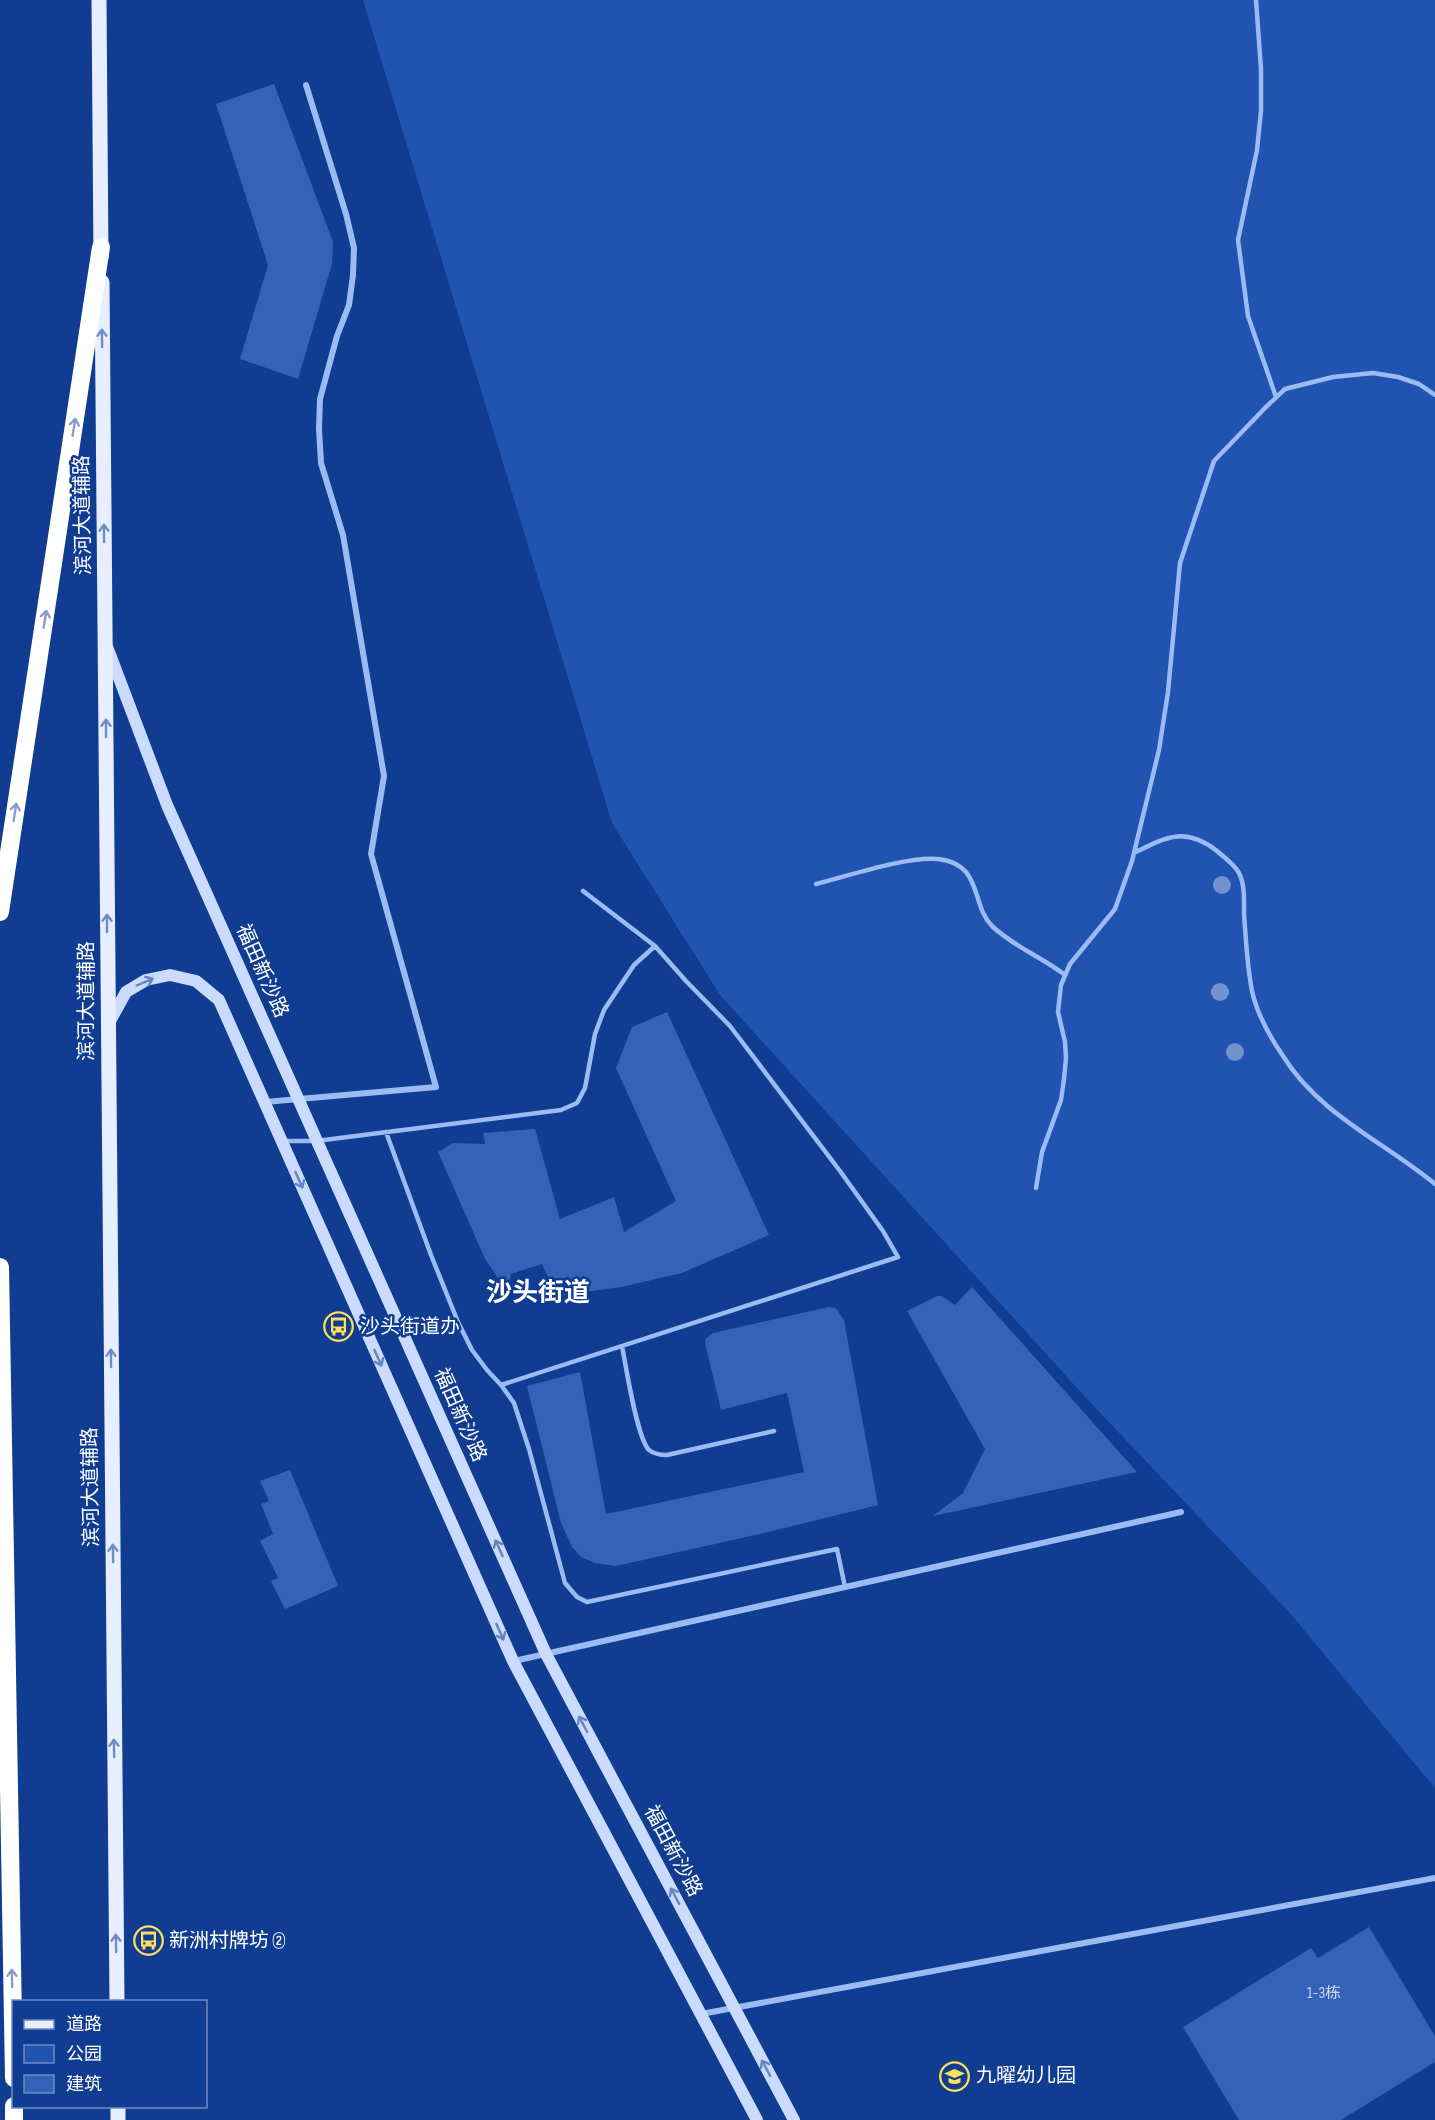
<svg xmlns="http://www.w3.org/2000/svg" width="1435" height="2120" viewBox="0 0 1435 2120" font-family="'Sofia Sans Condensed','Noto Sans SC',sans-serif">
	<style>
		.green { fill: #2154b1 }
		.building { fill: #3462b9 }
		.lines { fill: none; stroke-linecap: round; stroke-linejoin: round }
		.lane { stroke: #9bbbf3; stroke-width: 4.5 }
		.street { stroke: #9bbbf3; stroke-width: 6 }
		.secondary { stroke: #cadbfd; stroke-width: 12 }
		.primary { stroke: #e7eeff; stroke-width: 15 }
		.highway { stroke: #fff; stroke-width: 18 }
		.tree { fill: #7292cd }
		.oneway { stroke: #718cc2 }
		.oneway2 { stroke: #889ec8 }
		.oneway3 { stroke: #6484c2 }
		.labels { text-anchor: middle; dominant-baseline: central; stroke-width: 5; stroke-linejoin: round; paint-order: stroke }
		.number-label { font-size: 16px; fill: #ccd8ee }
		.street-label { font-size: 20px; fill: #fff; stroke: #103c91 }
		.poi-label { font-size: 20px; fill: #fff; stroke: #103c91; text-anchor: start }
		.district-label { font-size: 26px; font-weight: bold; fill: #fff; stroke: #103c91 }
	</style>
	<rect width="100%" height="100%" fill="#103c91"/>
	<path class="green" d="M 363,0 L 1435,0 L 1435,1788 L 1289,1612 L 1087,1399 L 720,995 L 612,823 Z"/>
	<path class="building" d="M 274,84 L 333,242 L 332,264 L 298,379 L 240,359 L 268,265 L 216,104 Z
		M 667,1012 L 769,1235 L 682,1273 L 621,1287 L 557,1296 L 542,1264 L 511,1274 L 508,1285 L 500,1281 L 485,1259 L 438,1152 L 453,1143 L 485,1144 L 483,1133 L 535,1129 L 560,1219 L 614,1197 L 624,1232 L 676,1201 L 616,1068 L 632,1027 Z
		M 972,1287 L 1137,1472 L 933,1516 L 963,1493 L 985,1449 L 907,1311 L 937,1296 L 942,1296 L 955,1305 Z
		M 829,1307 L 836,1308 L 844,1320 L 878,1505 L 760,1534 L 616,1566 L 595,1563 L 581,1557 L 572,1547 L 561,1523 L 527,1386 L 580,1372 L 606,1514 L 804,1472 L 787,1393 L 721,1410 L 705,1343 L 706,1338 L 713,1333 Z
		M 290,1470 L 338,1586 L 285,1609 L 271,1581 L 278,1578 L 260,1541 L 273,1534 L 261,1504 L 269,1501 L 260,1481 Z
		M 1369,1927 L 1435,2036 L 1435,2062 L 1341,2120 L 1239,2120 L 1183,2027 L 1311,1948 L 1318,1958 Z"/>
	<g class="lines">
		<path class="lane" d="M 1256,0 L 1261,69 L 1261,111 L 1257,150 L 1238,240 L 1248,316 L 1276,397
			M 1134,853 C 1166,837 1185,826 1217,851 C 1224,857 1235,865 1239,873 C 1245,884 1244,902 1244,914 C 1246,940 1247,965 1252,991 C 1257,1014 1270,1037 1283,1056 C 1319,1114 1384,1142 1435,1184
			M 816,884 C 848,876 907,856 938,859 C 948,860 959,864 966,872 C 979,888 977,911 992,926 C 1014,947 1042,957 1065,975
			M 386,1132 L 431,1255 L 458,1322 L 472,1350 L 487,1370 L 501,1385 L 514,1403 L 529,1449 L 565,1583 L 577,1597 L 587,1602 L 837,1549 L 845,1587
			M 284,1141 L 316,1141 L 561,1110 L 577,1103 L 585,1088 L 595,1034 L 604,1010 L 634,965 L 655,946
			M 1036,1188 L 1042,1152 L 1061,1100 L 1064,1079 L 1066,1058 L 1065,1042 L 1058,1012 L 1061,985 L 1070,964 L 1115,909 L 1132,861 L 1159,750 L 1168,692 L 1180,563 L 1214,461 L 1265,408 L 1285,389 L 1333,377 L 1373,373 L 1398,377 L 1419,384 L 1435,395
			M 622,1346 C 626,1366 637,1439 649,1450 C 654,1454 661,1455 667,1455 L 774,1431
			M 501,1385 L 898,1257 L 883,1231 L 840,1171 L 730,1026 L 686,981 L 655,946 L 583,891"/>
		<path class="street" d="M 265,1102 L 436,1087 L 371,854 L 384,776 L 343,535 L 321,463 L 319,429 L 320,399 L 337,336 L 349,305 L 353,275 L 354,248 L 346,214 L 306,85
			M 514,1661 L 1181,1512
			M 701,2014 L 1435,1878"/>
		<path class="secondary" d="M 108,649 L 167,805 L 546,1654 L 794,2120
			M 109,1023 L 126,992 L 146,980 L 170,975 L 196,981 L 219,1000 L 513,1661 L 757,2120"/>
		<path class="primary" d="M 99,0 L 101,258
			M 102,282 L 117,2002
			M 118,2106 L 118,2120"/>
		<path class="highway" d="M 0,912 L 101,247
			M 0,1267 L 14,2078
			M 14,2106 L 14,2120"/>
	</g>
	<g class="tree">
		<circle cx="1222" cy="885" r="9"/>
		<circle cx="1220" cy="992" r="9"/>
		<circle cx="1235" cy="1052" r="9"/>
	</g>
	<defs><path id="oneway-shaft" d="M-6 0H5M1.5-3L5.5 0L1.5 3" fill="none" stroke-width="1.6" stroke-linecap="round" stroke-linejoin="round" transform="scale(1.5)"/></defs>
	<g class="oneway">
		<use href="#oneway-shaft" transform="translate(102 338) rotate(-91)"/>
		<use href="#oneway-shaft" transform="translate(104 533) rotate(-91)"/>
		<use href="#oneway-shaft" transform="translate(106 728) rotate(-90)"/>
		<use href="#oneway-shaft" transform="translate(107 923) rotate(-90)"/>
		<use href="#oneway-shaft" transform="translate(111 1358) rotate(-91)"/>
		<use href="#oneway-shaft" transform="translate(113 1553) rotate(-91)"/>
		<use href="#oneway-shaft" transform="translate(114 1748) rotate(-91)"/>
		<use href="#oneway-shaft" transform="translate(116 1943) rotate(-91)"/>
	</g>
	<g class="oneway2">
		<use href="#oneway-shaft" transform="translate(74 427) rotate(-81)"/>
		<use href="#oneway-shaft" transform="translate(45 619) rotate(-81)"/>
		<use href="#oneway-shaft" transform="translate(15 812) rotate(-81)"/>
		<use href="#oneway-shaft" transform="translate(12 1978) rotate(-91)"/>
	</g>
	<g class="oneway3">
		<use href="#oneway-shaft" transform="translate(145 982) rotate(-23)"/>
		<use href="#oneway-shaft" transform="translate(299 1180) rotate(66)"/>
		<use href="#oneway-shaft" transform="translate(378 1358) rotate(66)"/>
		<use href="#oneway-shaft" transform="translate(499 1548) rotate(-114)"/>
		<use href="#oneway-shaft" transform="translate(500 1632) rotate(66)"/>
		<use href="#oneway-shaft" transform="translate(583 1724) rotate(-118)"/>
		<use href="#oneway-shaft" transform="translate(675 1896) rotate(-118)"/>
		<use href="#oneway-shaft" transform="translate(766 2068) rotate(-118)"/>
	</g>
	<defs>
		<symbol id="bus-ring" viewBox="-11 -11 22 22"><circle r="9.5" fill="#103c91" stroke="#ffdf5d" stroke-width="1.5"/><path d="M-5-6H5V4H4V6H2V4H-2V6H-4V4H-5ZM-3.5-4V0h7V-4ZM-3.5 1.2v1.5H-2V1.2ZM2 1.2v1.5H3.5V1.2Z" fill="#ffdf5d"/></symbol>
		<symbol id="school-ring" viewBox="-11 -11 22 22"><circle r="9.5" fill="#103c91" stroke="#ffdf5d" stroke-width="1.5"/><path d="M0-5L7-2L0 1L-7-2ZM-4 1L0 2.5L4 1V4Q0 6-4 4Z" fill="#ffdf5d"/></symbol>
	</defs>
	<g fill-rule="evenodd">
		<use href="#bus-ring" x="322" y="1310" width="33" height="33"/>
		<use href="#bus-ring" x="132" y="1924" width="33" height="33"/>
		<use href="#school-ring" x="938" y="2060" width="33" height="33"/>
	</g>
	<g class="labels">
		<g class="number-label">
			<text x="1324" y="1993">1-3栋</text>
		</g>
		<g class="street-label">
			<text transform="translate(83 515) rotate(-91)">滨河大道辅路</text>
			<text transform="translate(262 971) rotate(66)">福田新沙路</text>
			<text transform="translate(87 1001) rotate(-90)">滨河大道辅路</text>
			<text transform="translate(460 1415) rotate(66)">福田新沙路</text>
			<text transform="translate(91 1487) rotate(-91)">滨河大道辅路</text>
			<text transform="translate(673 1851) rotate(62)">福田新沙路</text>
		</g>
		<g class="poi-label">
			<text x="360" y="1327">沙头街道办</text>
			<text x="169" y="1941">新洲村牌坊 ②</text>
			<text x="976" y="2076">九曜幼儿园</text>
		</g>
		<g class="district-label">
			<text x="538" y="1293">沙头街道</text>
		</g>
	</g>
	<rect x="12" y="2000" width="195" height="108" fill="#103c91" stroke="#708abd" stroke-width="1.5"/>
	<rect x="24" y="2020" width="30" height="9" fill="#e7eeff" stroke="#708abd" stroke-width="1.5"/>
	<text x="66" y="2030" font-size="18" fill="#ffffff">道路</text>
	<rect x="24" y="2045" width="30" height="18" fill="#2154b1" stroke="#708abd" stroke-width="1.5"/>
	<text x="66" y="2060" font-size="18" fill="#ffffff">公园</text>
	<rect x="24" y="2075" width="30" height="18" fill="#3462b9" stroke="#708abd" stroke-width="1.5"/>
	<text x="66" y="2090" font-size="18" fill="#ffffff">建筑</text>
</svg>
